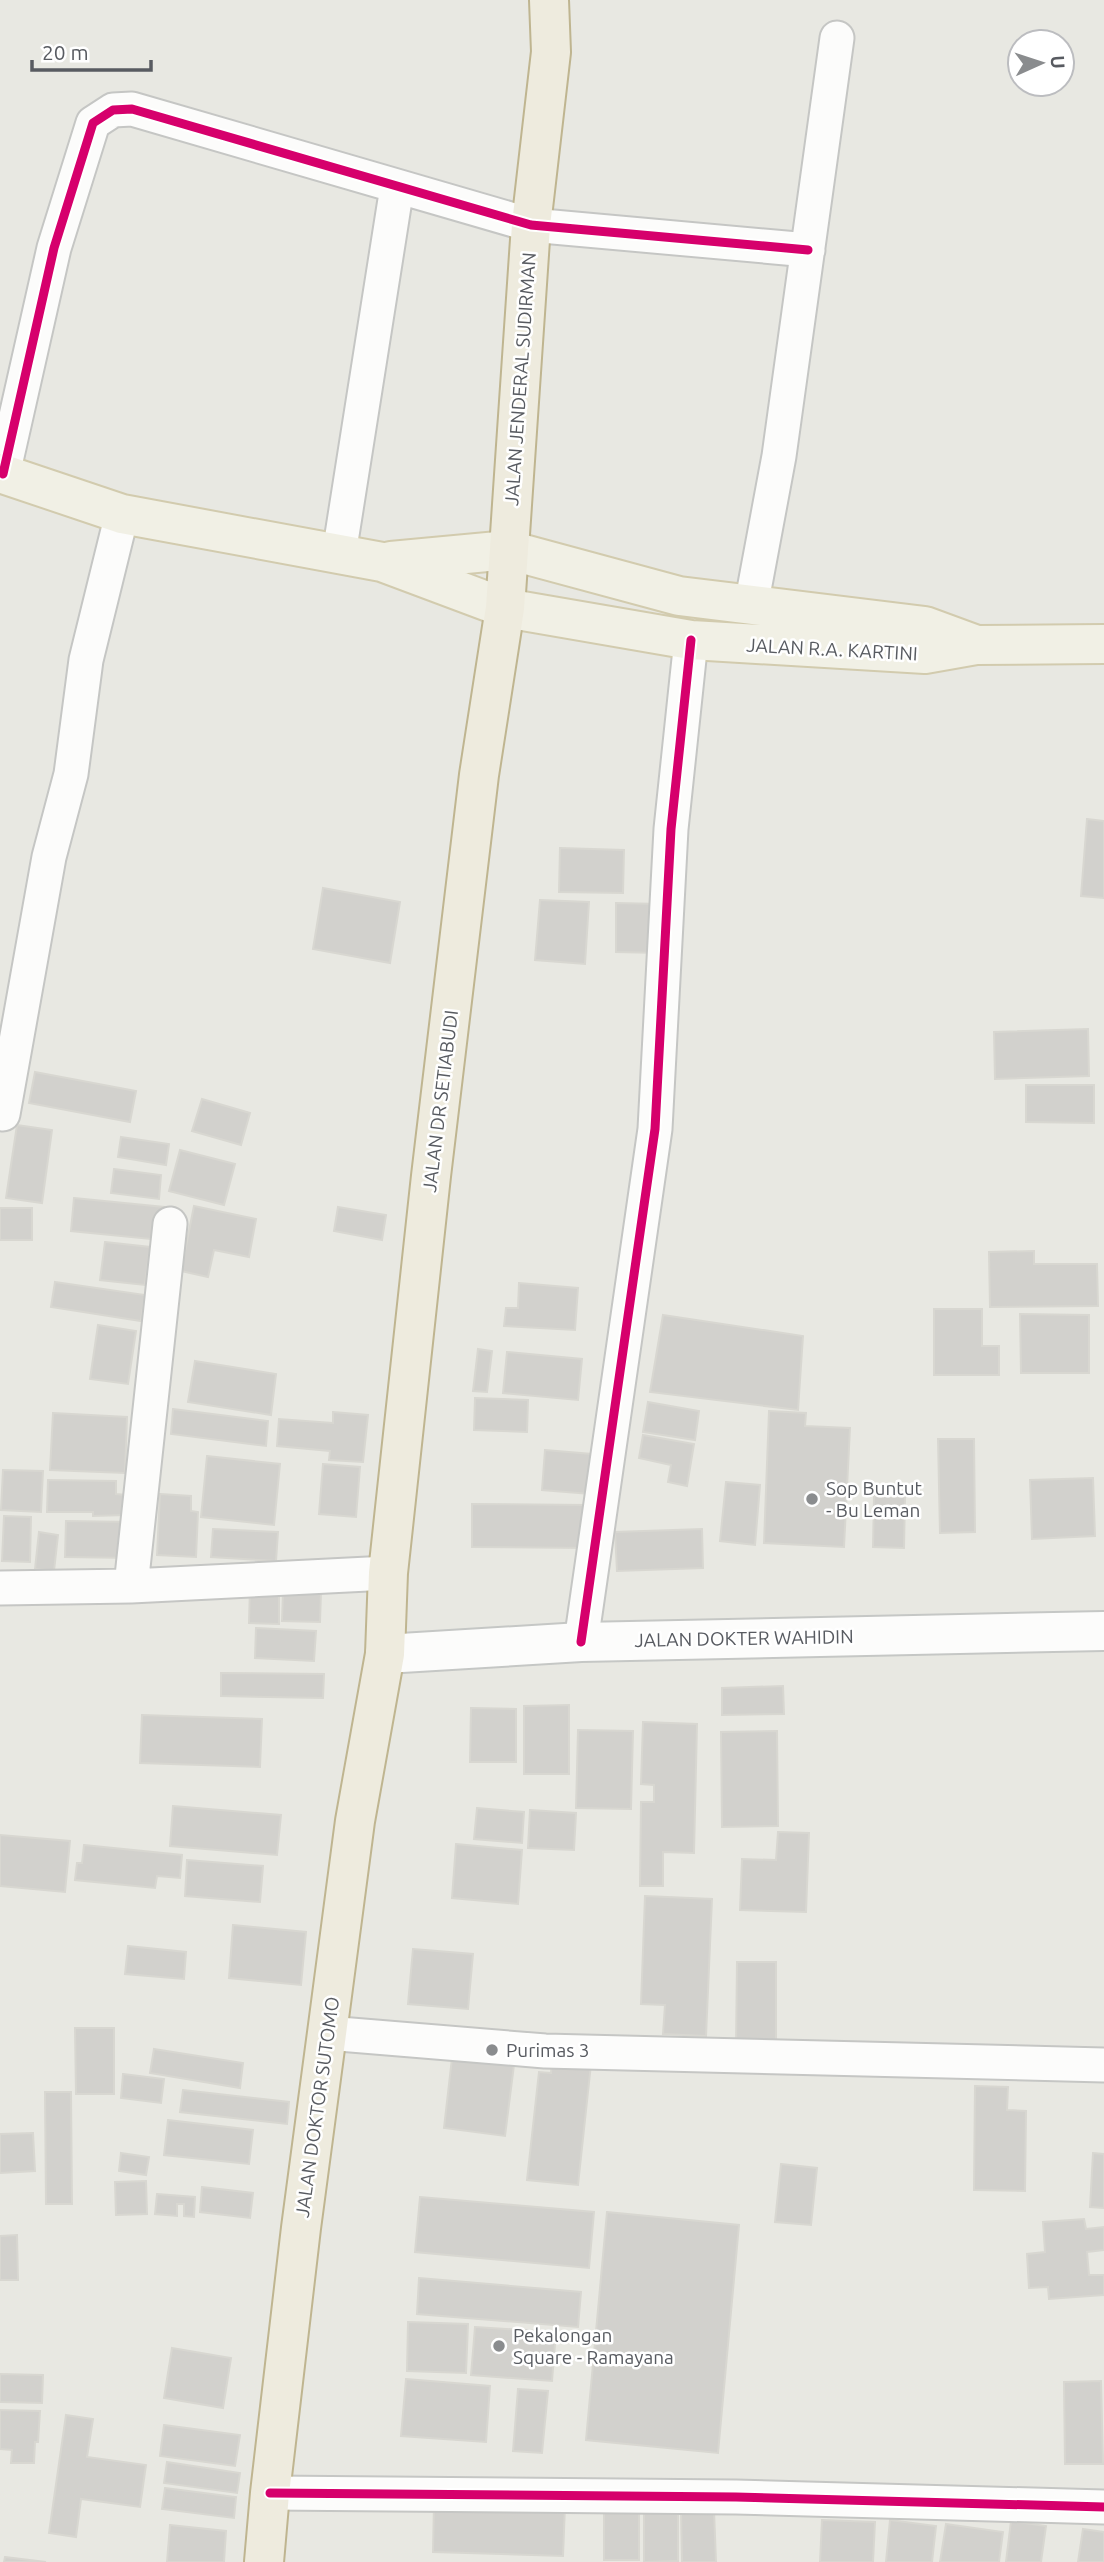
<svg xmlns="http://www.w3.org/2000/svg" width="1104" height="2562" viewBox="0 0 1104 2562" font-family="Ubuntu,sans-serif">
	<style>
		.building { fill: #d2d1cd; stroke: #d8d7d1; stroke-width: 2 }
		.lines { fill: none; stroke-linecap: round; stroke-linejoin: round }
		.street-casing { stroke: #c5c6c4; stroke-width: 37 }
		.secondary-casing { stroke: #c5c7c5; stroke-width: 42 }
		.primary-casing { stroke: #d2cbae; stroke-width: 42 }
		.highway-casing { stroke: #bfb590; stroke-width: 42 }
		.street { stroke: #fcfcfb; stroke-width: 33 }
		.secondary { stroke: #fcfcfb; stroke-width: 38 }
		.primary { stroke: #f1f0e5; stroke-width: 38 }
		.highway { stroke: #eeebde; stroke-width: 38 }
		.cycleway-casing { stroke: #fff; stroke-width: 13 }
		.cycleway { stroke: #d6006c; stroke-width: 9 }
		.poi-dot { fill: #8a8c8e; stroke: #fff; stroke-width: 2.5 }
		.labels { text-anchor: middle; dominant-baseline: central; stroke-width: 5; stroke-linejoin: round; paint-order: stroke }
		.street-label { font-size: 19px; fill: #585b61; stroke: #fff }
		.poi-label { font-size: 19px; fill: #585b61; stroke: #fff; text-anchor: start }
	</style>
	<rect width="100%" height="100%" fill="#e8e8e2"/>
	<path class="building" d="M 1087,819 L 1104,821 L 1104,898 L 1081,896 Z
		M 560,848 L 624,850 L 623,893 L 559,892 Z
		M 323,888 L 400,902 L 390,963 L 313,949 Z
		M 540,900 L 589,902 L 585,964 L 535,960 Z
		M 616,903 L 660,904 L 659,953 L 616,952 Z
		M 1088,1029 L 1089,1076 L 995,1079 L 994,1032 Z
		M 35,1072 L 136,1091 L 130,1122 L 29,1103 Z
		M 1026,1085 L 1094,1085 L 1094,1123 L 1026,1122 Z
		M 202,1099 L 250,1113 L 241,1145 L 192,1131 Z
		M 17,1125 L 52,1130 L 42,1203 L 6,1198 Z
		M 121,1137 L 169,1144 L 166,1165 L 118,1157 Z
		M 180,1150 L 235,1164 L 224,1205 L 169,1191 Z
		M 114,1169 L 161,1175 L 159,1199 L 111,1193 Z
		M 74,1198 L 164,1207 L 161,1240 L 71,1231 Z
		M 194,1206 L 256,1219 L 249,1257 L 214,1250 L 208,1277 L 181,1271 Z
		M 338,1207 L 386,1215 L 382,1240 L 334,1231 Z
		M 0,1208 L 32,1208 L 32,1240 L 0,1240 Z
		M 105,1242 L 150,1247 L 145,1285 L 100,1280 Z
		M 1034,1251 L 1034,1264 L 1097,1264 L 1098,1306 L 990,1307 L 989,1252 Z
		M 55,1282 L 145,1295 L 141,1321 L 51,1307 Z
		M 519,1283 L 578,1288 L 575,1330 L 504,1326 L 506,1308 L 518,1308 Z
		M 934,1309 L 982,1309 L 982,1346 L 999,1346 L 999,1375 L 934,1375 Z
		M 1020,1314 L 1089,1315 L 1089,1373 L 1021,1373 Z
		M 663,1315 L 803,1336 L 798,1410 L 650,1392 Z
		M 98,1325 L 136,1331 L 128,1384 L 90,1379 Z
		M 478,1349 L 492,1351 L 487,1392 L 473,1391 Z
		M 507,1352 L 582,1359 L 578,1400 L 503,1393 Z
		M 195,1361 L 276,1374 L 271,1415 L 188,1402 Z
		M 475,1398 L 528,1400 L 527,1432 L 474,1430 Z
		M 648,1402 L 699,1411 L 695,1440 L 643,1432 Z
		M 173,1409 L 268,1421 L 266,1446 L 171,1434 Z
		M 769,1411 L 806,1413 L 805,1426 L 850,1428 L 844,1547 L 764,1543 Z
		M 333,1412 L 368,1415 L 363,1462 L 329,1460 L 330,1451 L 277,1446 L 279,1419 L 333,1423 Z
		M 53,1413 L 127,1417 L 125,1473 L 50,1470 Z
		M 643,1435 L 694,1444 L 687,1486 L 668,1482 L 671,1465 L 639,1458 Z
		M 938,1439 L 974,1439 L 975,1532 L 940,1533 Z
		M 545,1450 L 592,1454 L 590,1494 L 542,1490 Z
		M 207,1456 L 280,1464 L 274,1525 L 201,1517 Z
		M 323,1464 L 360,1467 L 356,1517 L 319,1514 Z
		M 3,1470 L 43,1471 L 41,1512 L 1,1510 Z
		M 1093,1478 L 1095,1536 L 1032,1539 L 1030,1480 Z
		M 48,1480 L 116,1481 L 116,1494 L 126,1495 L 125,1515 L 93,1516 L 93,1512 L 47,1512 Z
		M 726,1482 L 760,1485 L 755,1545 L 720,1541 Z
		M 160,1494 L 191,1496 L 191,1511 L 198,1512 L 196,1557 L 157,1555 Z
		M 874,1496 L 905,1497 L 904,1548 L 873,1547 Z
		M 472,1504 L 586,1505 L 586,1548 L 472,1547 Z
		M 4,1516 L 31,1517 L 30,1562 L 2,1561 Z
		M 66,1521 L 132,1522 L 132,1558 L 65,1557 Z
		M 213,1529 L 278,1532 L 276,1561 L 211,1557 Z
		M 702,1529 L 703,1568 L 617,1571 L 615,1532 Z
		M 39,1532 L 58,1535 L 54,1571 L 35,1569 Z
		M 250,1587 L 279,1587 L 279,1624 L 249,1623 Z
		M 283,1592 L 321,1592 L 320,1622 L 282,1621 Z
		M 256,1628 L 316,1631 L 314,1661 L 255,1658 Z
		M 221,1673 L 324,1674 L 323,1698 L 221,1696 Z
		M 783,1686 L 784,1714 L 722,1715 L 722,1688 Z
		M 569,1705 L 569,1774 L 524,1774 L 524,1706 Z
		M 471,1708 L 516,1709 L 516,1762 L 470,1762 Z
		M 142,1715 L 262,1719 L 260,1767 L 140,1763 Z
		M 643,1722 L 697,1724 L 694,1853 L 663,1852 L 663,1886 L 640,1886 L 641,1802 L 654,1802 L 654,1785 L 641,1784 Z
		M 578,1730 L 633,1731 L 631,1809 L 576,1808 Z
		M 777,1731 L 778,1826 L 722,1827 L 721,1732 Z
		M 173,1806 L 281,1815 L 277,1855 L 170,1846 Z
		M 477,1808 L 524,1812 L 522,1843 L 474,1839 Z
		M 530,1810 L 576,1813 L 574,1850 L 528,1848 Z
		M 778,1832 L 809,1833 L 806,1912 L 740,1910 L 742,1859 L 776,1860 Z
		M 0,1835 L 70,1841 L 65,1892 L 0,1886 Z
		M 456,1844 L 522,1850 L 518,1904 L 452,1898 Z
		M 84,1845 L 182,1855 L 180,1878 L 157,1876 L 155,1888 L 75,1880 L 77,1863 L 82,1863 Z
		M 187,1860 L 263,1866 L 260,1902 L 185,1896 Z
		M 645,1896 L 712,1899 L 706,2036 L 663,2034 L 665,2005 L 641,2004 Z
		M 233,1925 L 306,1932 L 301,1985 L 229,1978 Z
		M 128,1946 L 186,1952 L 184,1979 L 125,1974 Z
		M 413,1949 L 473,1954 L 468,2009 L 408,2004 Z
		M 737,1962 L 776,1962 L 776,2046 L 736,2047 Z
		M 75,2028 L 114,2028 L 114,2094 L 76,2094 Z
		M 154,2049 L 243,2063 L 240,2088 L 150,2073 Z
		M 452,2058 L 514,2065 L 505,2136 L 444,2128 Z
		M 552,2060 L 591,2064 L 578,2185 L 527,2180 L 539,2072 L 551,2073 Z
		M 123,2074 L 164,2079 L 161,2103 L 121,2098 Z
		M 975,2086 L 1008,2087 L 1007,2110 L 1026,2111 L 1025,2191 L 974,2190 Z
		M 183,2090 L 289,2102 L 287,2124 L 180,2112 Z
		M 45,2092 L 71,2092 L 72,2204 L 46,2204 Z
		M 168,2120 L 253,2130 L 249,2164 L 164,2155 Z
		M 33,2133 L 35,2171 L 0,2173 L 0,2134 Z
		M 121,2153 L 149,2157 L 146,2175 L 119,2171 Z
		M 1093,2153 L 1104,2154 L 1104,2208 L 1090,2207 Z
		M 781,2164 L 817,2168 L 811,2225 L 775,2222 Z
		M 146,2181 L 147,2214 L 116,2215 L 115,2182 Z
		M 202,2187 L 253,2193 L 250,2218 L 200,2212 Z
		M 157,2194 L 195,2197 L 194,2217 L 184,2216 L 184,2204 L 177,2204 L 177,2216 L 155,2214 Z
		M 420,2197 L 594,2212 L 589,2268 L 415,2252 Z
		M 607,2212 L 739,2225 L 718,2453 L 586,2440 Z
		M 1084,2219 L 1086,2229 L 1104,2227 L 1104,2250 L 1087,2252 L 1089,2275 L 1104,2275 L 1104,2295 L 1049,2299 L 1048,2287 L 1029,2288 L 1027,2254 L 1045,2252 L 1043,2222 Z
		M 17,2235 L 18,2280 L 0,2280 L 0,2236 Z
		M 419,2278 L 581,2292 L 578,2327 L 417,2314 Z
		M 408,2322 L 468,2324 L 466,2373 L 407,2371 Z
		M 475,2327 L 556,2332 L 552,2381 L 471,2375 Z
		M 172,2348 L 231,2358 L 223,2408 L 164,2398 Z
		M 0,2374 L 43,2375 L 42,2403 L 0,2402 Z
		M 406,2379 L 490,2386 L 486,2442 L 401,2436 Z
		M 1101,2381 L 1103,2464 L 1065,2464 L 1064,2382 Z
		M 518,2389 L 548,2391 L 542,2453 L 513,2451 Z
		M 0,2410 L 40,2411 L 38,2442 L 35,2442 L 34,2463 L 11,2463 L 12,2450 L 0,2449 Z
		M 66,2415 L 93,2419 L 87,2457 L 146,2465 L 140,2507 L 81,2499 L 76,2537 L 49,2533 Z
		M 164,2425 L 240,2435 L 235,2466 L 160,2456 Z
		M 167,2462 L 240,2473 L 237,2493 L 164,2483 Z
		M 165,2488 L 236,2497 L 234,2518 L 162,2509 Z
		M 434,2503 L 565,2506 L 563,2556 L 433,2552 Z
		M 644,2509 L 678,2510 L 678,2561 L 644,2562 Z
		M 714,2510 L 716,2562 L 682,2562 L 681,2511 Z
		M 604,2511 L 639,2512 L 639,2560 L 604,2560 Z
		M 822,2520 L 875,2522 L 873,2562 L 820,2562 Z
		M 890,2520 L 936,2526 L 932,2562 L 886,2562 Z
		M 1011,2521 L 1046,2526 L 1041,2562 L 1006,2562 Z
		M 946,2524 L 1003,2532 L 999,2562 L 940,2562 Z
		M 170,2525 L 226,2531 L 224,2562 L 167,2562 Z
		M 1083,2529 L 1104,2532 L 1104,2562 L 1078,2562 Z
		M 5,2557 L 46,2562 L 4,2562 Z"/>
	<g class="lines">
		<defs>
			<path id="street" d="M 3,474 L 54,248 L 93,123 L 113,110 L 132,109 L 531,225 L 808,250
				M 339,554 L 397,187
				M 751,606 L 779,456 L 837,38
				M 3,1114 L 49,857 L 71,774 L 86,660 L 122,514
				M 131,1586 L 170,1224
				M 0,1588 L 131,1586 L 388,1573
				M 581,1642 L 655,1129 L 671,829 L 691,640
				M 327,2033 L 545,2051 L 1104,2065
				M 270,2493 L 736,2497 L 1104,2507"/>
			<path id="secondary" d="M 385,1654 L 581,1642 L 1104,1631"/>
			<path id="primary" d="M 0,473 L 122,514 L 382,562 L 505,608 L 691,640 L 925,654 L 976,645 L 1104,644
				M 391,561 L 509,550 L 679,596 L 925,626 L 974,644"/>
			<path id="highway" d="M 264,2562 L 270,2493 L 301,2228 L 327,2033 L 355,1821 L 385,1654 L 388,1573 L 431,1176 L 479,775 L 505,608 L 531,225 L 551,52 L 549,0"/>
		</defs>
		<use href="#street" class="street-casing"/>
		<use href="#secondary" class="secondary-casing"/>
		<use href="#primary" class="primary-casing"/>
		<use href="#highway" class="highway-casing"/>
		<use href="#street" class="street"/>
		<use href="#secondary" class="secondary"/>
		<use href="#primary" class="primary"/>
		<use href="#highway" class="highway"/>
		<defs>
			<path id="cycleway" d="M 3,474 L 54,248 L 93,123 L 113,110 L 132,109 L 531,225 L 808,250
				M 581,1642 L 655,1129 L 671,829 L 691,640
				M 270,2493 L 736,2497 L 1104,2507"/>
		</defs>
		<use href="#cycleway" class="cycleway-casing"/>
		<use href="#cycleway" class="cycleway"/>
	</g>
	<g class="poi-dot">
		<circle cx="812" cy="1499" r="7"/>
		<circle cx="492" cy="2050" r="7"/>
		<circle cx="499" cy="2346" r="7"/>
	</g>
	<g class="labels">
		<g class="street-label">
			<text transform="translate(520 379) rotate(-86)">JALAN JENDERAL SUDIRMAN</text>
			<text transform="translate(832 649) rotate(3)">JALAN R.A. KARTINI</text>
			<text transform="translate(440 1101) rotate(-83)">JALAN DR SETIABUDI</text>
			<text transform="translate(744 1638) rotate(-1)">JALAN DOKTER WAHIDIN</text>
			<text transform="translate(317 2107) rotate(-82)">JALAN DOKTOR SUTOMO</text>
		</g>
		<g class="poi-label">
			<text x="826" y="1488">Sop Buntut<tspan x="826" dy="22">- Bu Leman</tspan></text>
			<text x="506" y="2050">Purimas 3</text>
			<text x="513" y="2335">Pekalongan<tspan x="513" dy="22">Square - Ramayana</tspan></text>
		</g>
	</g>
	<g transform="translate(1041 63) rotate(87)"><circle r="33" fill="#ffffff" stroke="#bcbdc0" stroke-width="2"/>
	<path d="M0-5L12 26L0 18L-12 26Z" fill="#8a8c8e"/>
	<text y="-10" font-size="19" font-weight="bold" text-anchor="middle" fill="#585b61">U</text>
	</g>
	<path d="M32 60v10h119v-10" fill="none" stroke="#585b61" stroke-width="3.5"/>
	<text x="42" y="60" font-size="21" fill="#585b61" stroke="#ffffff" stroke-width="5" paint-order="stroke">20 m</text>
</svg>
